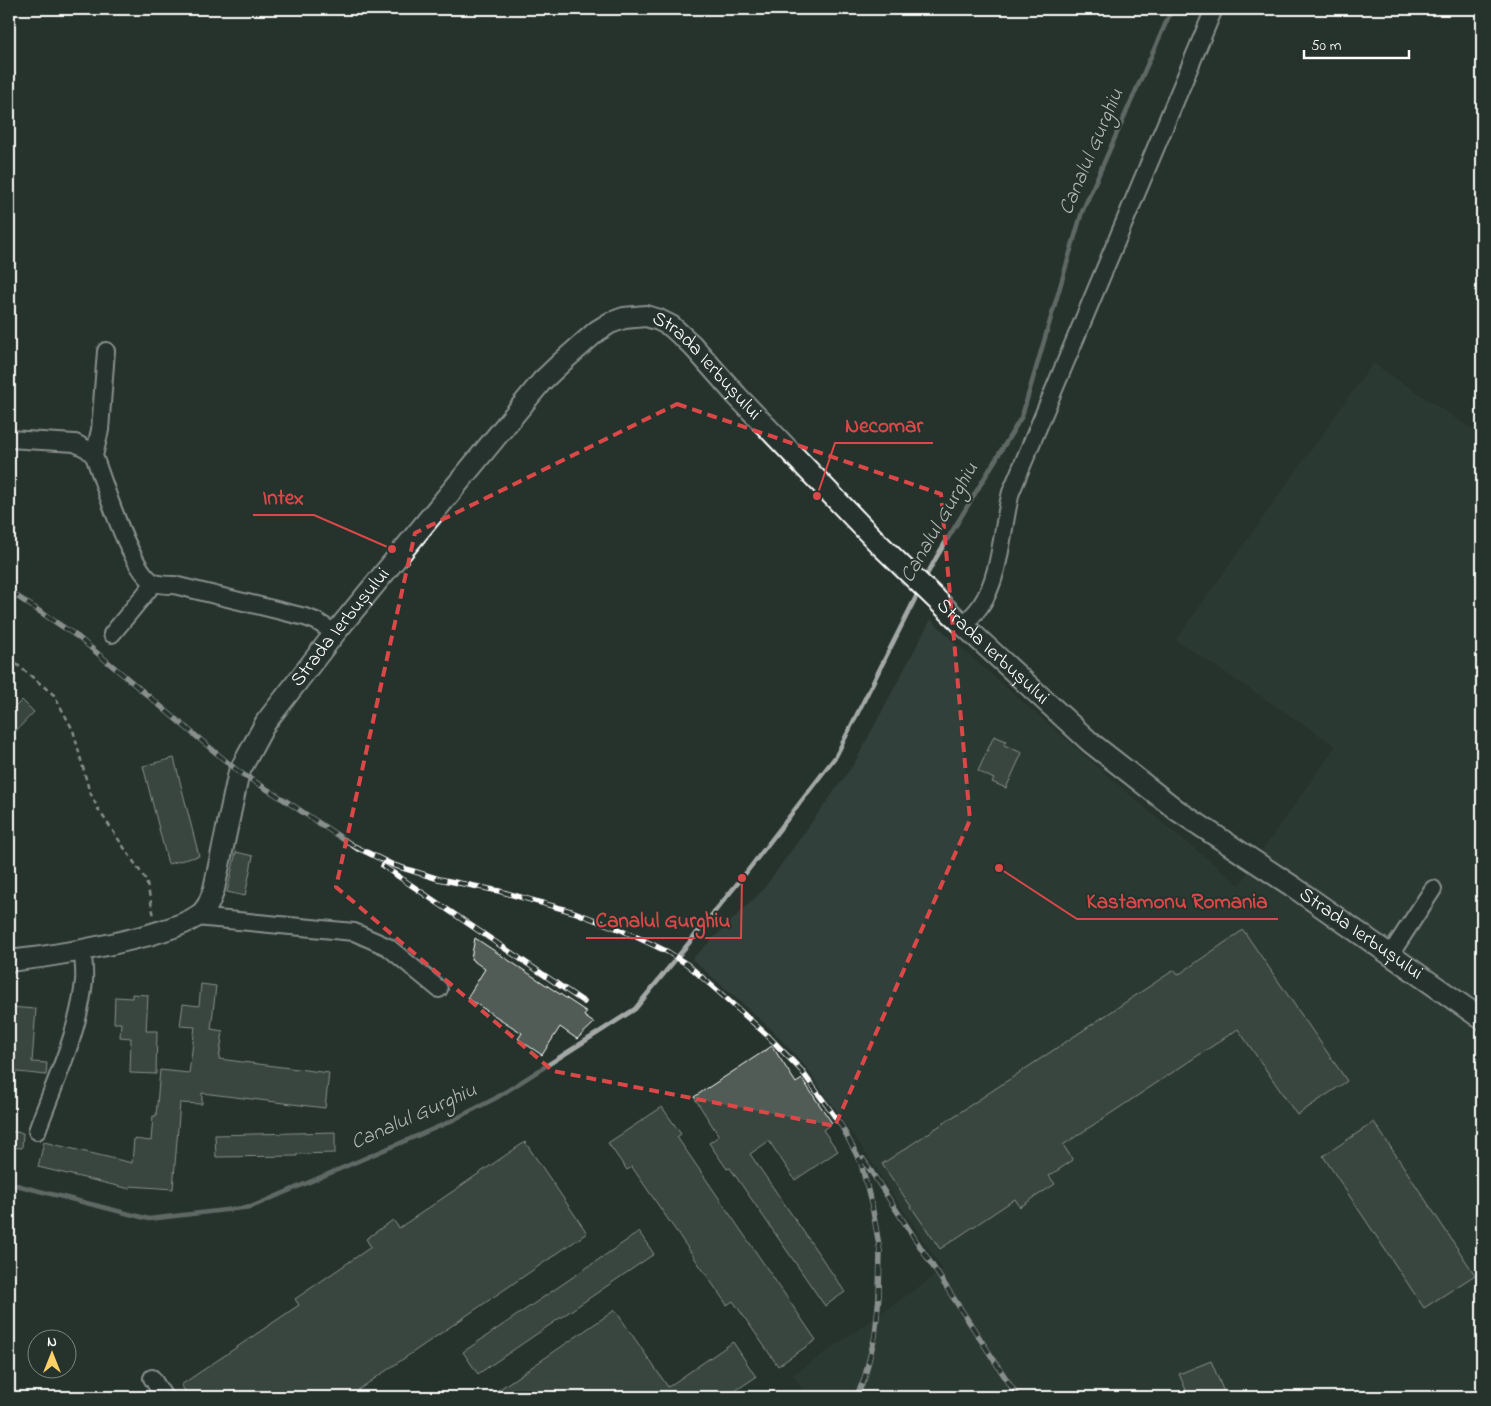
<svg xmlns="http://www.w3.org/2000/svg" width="1491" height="1406" viewBox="0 0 1491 1406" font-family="'Indie Flower',sans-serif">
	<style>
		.built { fill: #333f3a }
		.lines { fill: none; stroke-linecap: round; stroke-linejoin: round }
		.stream { stroke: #a4a9a7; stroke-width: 4.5 }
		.building { fill: #515c57; stroke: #fff }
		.minor-casing { stroke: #fff; stroke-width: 20 }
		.major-casing { stroke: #fff; stroke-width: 24 }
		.path { stroke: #fff; stroke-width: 2.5; stroke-dasharray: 5 4; stroke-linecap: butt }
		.minor { stroke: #26332d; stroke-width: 16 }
		.major { stroke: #26332d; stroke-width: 20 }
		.rail-casing { stroke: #fff; stroke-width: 5.5 }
		.rail { stroke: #26332d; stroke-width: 4; stroke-dasharray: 11; stroke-linecap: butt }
		.marked { fill: none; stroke: #dc4848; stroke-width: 4; stroke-dasharray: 10 6; stroke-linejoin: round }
		.labels { text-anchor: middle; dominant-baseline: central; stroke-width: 4; stroke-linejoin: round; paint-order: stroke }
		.street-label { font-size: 20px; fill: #fff; stroke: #26332d }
		.water-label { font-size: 21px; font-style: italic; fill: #b3b8b6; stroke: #26332d }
		.leader { fill: none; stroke: #dc4848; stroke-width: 2 }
		.callout-dot { fill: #dc4848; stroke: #26332d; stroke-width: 2 }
		.callout-label { font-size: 21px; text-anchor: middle; font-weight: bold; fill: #dc4848; stroke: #26332d; stroke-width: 4; stroke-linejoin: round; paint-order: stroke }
	</style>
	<rect width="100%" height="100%" fill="#26332d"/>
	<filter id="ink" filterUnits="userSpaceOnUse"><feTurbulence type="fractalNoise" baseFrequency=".02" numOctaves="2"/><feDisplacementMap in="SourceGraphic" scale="10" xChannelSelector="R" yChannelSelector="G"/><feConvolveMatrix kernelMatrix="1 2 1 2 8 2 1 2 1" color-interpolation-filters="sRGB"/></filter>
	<g filter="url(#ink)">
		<path class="built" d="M 1373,363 L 1482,436 L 1482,1397 L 808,1397 L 793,1375 L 943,1270 L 861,1146 L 805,1066 L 773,1031 L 692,959 L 762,891 L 854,764 L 931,619 L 952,640 L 1024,703 L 1165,825 L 1240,885 L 1261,852 L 1336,746 L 1176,640 Z"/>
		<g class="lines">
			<path class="stream" d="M 924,580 L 936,558 L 1022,416 L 1082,212 L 1172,9
				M 9,1185 L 16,1185 L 149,1219 L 251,1207 L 447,1123 L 496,1098 L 635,1009 L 742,878 L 836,756 L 920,589"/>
		</g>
		<path class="building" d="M 22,700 L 34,712 L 9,738 L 9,713 Z
			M 994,736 L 1006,741 L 1004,745 L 1022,753 L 1006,788 L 992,782 L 994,779 L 978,771 Z
			M 174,758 L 199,856 L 168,864 L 143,766 Z
			M 236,852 L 253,856 L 245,896 L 227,892 Z
			M 1243,930 L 1347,1081 L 1297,1115 L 1238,1029 L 1063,1145 L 1073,1160 L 1049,1176 L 1055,1184 L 1020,1207 L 1015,1199 L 940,1249 L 882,1164 L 1174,970 L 1178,975 Z
			M 475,938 L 587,1012 L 584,1016 L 594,1023 L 577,1039 L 560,1027 L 542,1055 L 518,1039 L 522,1033 L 467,998 L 485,969 L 471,959 Z
			M 201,984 L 216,986 L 211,1029 L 223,1031 L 219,1059 L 329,1073 L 325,1108 L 202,1093 L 202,1104 L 180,1103 L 173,1189 L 130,1186 L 130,1189 L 38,1167 L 44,1142 L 132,1163 L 134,1139 L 151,1141 L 153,1116 L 156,1116 L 160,1070 L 189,1073 L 195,1027 L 180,1026 L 183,1004 L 199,1006 Z
			M 132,994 L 148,995 L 146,1031 L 157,1031 L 156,1074 L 130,1073 L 131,1038 L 120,1037 L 121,1023 L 114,1023 L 115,997 L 132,998 Z
			M 9,1007 L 36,1009 L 32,1062 L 47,1063 L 46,1075 L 9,1071 Z
			M 772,1046 L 796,1083 L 802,1079 L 832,1123 L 823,1130 L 838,1151 L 795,1180 L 769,1141 L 750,1154 L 845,1292 L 825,1306 L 730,1168 L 727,1169 L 709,1143 L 719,1136 L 694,1097 Z
			M 662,1107 L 681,1134 L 677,1137 L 816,1340 L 778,1366 L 733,1301 L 727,1305 L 632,1167 L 627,1170 L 608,1143 Z
			M 1374,1122 L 1475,1275 L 1424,1308 L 1323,1156 Z
			M 9,1131 L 23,1133 L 22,1148 L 9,1147 Z
			M 335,1132 L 335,1153 L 297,1154 L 297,1156 L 216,1157 L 215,1135 Z
			M 525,1142 L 587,1233 L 358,1390 L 363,1397 L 189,1397 L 181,1385 L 299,1305 L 295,1299 L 371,1247 L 366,1239 L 393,1220 L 399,1228 Z
			M 639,1232 L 654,1254 L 478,1374 L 463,1352 Z
			M 615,1310 L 668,1387 L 733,1342 L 756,1377 L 726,1397 L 488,1397 Z
			M 1211,1361 L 1226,1397 L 1189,1397 L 1179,1374 Z"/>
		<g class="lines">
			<defs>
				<path id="minor" d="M 9,439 L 75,443 L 87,449 L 94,456 C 104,482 131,573 155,583 C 160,585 168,585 174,585 L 305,617 L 316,621 L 335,633
					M 94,456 L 100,430 L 106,351
					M 963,625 C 969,619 976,613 981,605 C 1001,576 1002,527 1011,492 L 1214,9
					M 112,634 L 154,583
					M 196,917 L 354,932 L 388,947 L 439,989
					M 1390,955 L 1433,889
					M 37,1131 C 54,1083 79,1033 84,981 C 85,971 83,961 83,951
					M 152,1378 L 164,1397"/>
				<g id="major">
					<path id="s1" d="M 9,961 C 56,956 103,947 149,935 C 164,930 182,926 196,917 C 207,911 210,901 214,889 L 239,772 L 266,722 L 335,633 L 542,381 L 562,362 L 597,331 L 610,323 L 624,318 L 646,316 L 659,320 L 671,326 L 692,345 L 737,396 L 878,543 L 963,625 L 1090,742 L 1178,811 L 1292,886 L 1482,1019"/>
				</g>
			</defs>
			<use href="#minor" class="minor-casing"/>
			<use href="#major" class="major-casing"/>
			<path class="path" d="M 9,658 L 54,695 L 73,730 L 89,790 L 98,809 L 146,880 L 154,916"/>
			<use href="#minor" class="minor"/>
			<use href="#major" class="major"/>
			<defs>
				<path id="rail" d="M 9,591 L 78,637 L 239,772 L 286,801 L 358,849
					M 354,846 L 393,865 L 439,879 L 499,891 L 574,912 L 624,931 L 668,952 L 688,965 L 720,993 L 768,1036 L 801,1070 L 841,1125 L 861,1163 L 873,1211 L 880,1251 L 879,1296 L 875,1336 L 864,1380 L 856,1397
					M 383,866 L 584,1002
					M 863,1159 L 1018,1397"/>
			</defs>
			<use href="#rail" class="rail-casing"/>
			<use href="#rail" class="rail"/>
		</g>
	</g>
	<path d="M0 0H1491V1406H0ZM 677,404 L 941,494 L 970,820 L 835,1126 L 553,1071 L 336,887 L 415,533 Z" fill="#26332d" fill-opacity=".55" fill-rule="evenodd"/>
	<path class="marked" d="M 677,404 L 941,494 L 970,820 L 835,1126 L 553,1071 L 336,887 L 415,533 Z"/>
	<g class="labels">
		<g class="street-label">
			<text stroke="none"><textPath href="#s1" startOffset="1049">Strada Ierbușului</textPath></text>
			<text stroke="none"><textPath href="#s1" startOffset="524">Strada Ierbușului</textPath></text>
			<text stroke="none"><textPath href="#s1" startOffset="1454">Strada Ierbușului</textPath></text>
			<text stroke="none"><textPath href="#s1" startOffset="1919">Strada Ierbușului</textPath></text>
		</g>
		<g class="water-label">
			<text transform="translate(1092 152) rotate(-67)">Canalul Gurghiu</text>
			<text transform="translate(940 523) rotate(-60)">Canalul Gurghiu</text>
			<text transform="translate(414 1117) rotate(-24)">Canalul Gurghiu</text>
		</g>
	</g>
	<path class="leader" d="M817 496L835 443H933M392 549L314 515H253M999 868L1077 919H1278M742 878L741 938H586"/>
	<g class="callout-dot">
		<circle cx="817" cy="496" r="5"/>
		<circle cx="392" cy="549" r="5"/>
		<circle cx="999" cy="868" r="5"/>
		<circle cx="742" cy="878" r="5"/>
	</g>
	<g class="callout-label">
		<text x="884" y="432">Necomar</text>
		<text x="283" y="504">Intex</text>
		<text x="1177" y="908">Kastamonu Romania</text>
		<text x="663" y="927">Canalul Gurghiu</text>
	</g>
	<rect width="1491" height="1406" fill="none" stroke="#26332d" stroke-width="30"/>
	<rect x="15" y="15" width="1461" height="1376" fill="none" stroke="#fff" stroke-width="2" filter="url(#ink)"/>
	<g transform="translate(52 1354)"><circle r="24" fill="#26332d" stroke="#7d8581"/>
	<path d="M0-4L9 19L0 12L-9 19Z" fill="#ffd166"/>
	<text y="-8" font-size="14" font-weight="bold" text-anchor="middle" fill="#ffffff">N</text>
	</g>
	<path d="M1304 50v8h105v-8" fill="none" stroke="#ffffff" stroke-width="2.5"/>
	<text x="1311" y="50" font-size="15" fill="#ffffff" stroke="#26332d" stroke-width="4" paint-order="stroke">50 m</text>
</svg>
